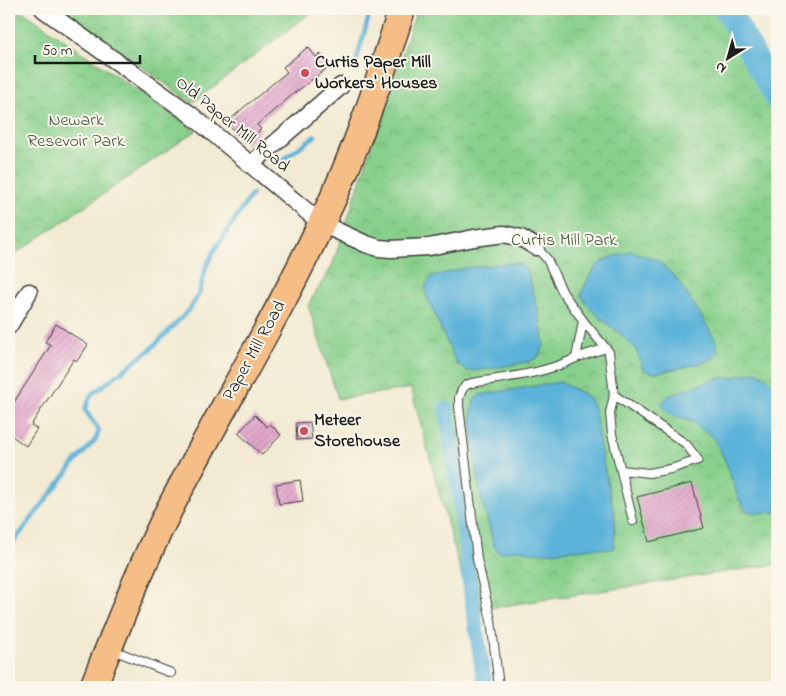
<svg xmlns="http://www.w3.org/2000/svg" width="786" height="696" viewBox="0 0 786 696" font-family="'Indie Flower',sans-serif">
	<style>
		.park { fill: url(#park-crowns); stroke: #527654 }
		.water { fill: #5cb3d9; stroke: #3c687a }
		.lines { fill: none; stroke-linecap: round; stroke-linejoin: round }
		.stream { stroke: #5cb3d9; stroke-width: 4.5 }
		.canal { stroke: #5cb3d9; stroke-width: 15 }
		.river { stroke: #5cb3d9; stroke-width: 25 }
		.building { fill: url(#building-hatch) }
		.lane-casing { stroke: #3c3b37; stroke-width: 10 }
		.street-casing { stroke: #3c3b37; stroke-width: 19 }
		.primary-casing { stroke: #3c3b37; stroke-width: 29 }
		.lane { stroke: #fff; stroke-width: 8 }
		.street { stroke: #fff; stroke-width: 16 }
		.primary { stroke: #f6be87; stroke-width: 26 }
		.poi-dot { fill: #d1495b; stroke: #fbf7ec; stroke-width: 2 }
		.labels { text-anchor: middle; dominant-baseline: central; stroke-width: 4; stroke-linejoin: round; paint-order: stroke }
		.poi-label { font-size: 18px; font-weight: bold; fill: #1c1c1c; stroke: #fbf7ec; text-anchor: start }
		.park-label { font-size: 18px; fill: #425b43; stroke: #fbf7ec }
		.street-label { font-size: 18px; fill: #1c1c1c; stroke: #fbf7ec }
	</style>
	<defs>
		<pattern id="park-crowns" width="20" height="18" patternUnits="userSpaceOnUse" patternTransform="scale(1.25)"><rect width="20" height="18" fill="#88d08c"/><path d="M2 6a3 3 0 1 1 6 0M12 15a3 3 0 1 1 6 0" fill="none" stroke="#75b278"/></pattern>
		<pattern id="building-hatch" width="6" height="6" patternUnits="userSpaceOnUse" patternTransform="scale(1.25)"><rect width="6" height="6" fill="#e0a2c9"/><path d="M-1 1l2-2M0 6l6-6M5 7l2-2" fill="none" stroke="#c08bac"/></pattern>
	</defs>
	<rect width="100%" height="100%" fill="#fbf7ec"/>
	<filter id="ink" filterUnits="userSpaceOnUse"><feTurbulence type="fractalNoise" baseFrequency=".02" numOctaves="2"/><feDisplacementMap in="SourceGraphic" scale="10" xChannelSelector="R" yChannelSelector="G"/><feConvolveMatrix kernelMatrix="1 2 1 2 8 2 1 2 1" color-interpolation-filters="sRGB"/></filter>
	<filter id="wash" filterUnits="userSpaceOnUse"><feTurbulence type="fractalNoise" baseFrequency=".0096" numOctaves="4" result="noise"/><feDisplacementMap in="SourceGraphic" scale="20" xChannelSelector="R" yChannelSelector="G"/><feGaussianBlur stdDeviation="1.12" result="paint"/><feColorMatrix in="noise" values="0 0 0 0 0 0 0 0 0 0 0 0 0 0 0 0 0 1.4 0 .05"/><feComposite in="paint" operator="in"/></filter>
	<g filter="url(#wash)">
		<rect width="100%" height="100%" fill="#f2ead2"/>
		<path class="park" d="M 9,9 L 19,9 L 196,131 L 9,258 Z
			M 62,9 L 316,9 L 192,103 Z
			M 417,9 L 721,9 L 751,59 L 777,101 L 777,564 L 471,611 L 411,388 L 338,399 L 308,305 L 332,266 Z"/>
		<path class="water" d="M 632,251 L 657,260 L 675,277 L 697,309 L 716,341 L 718,350 L 714,358 L 702,363 L 661,372 L 654,373 L 643,370 C 641,362 638,351 632,345 C 616,327 592,317 581,295 C 587,280 594,264 609,258 C 617,255 625,254 632,251 Z
			M 513,263 L 523,265 L 527,269 L 539,314 L 544,346 L 537,358 L 528,362 L 483,370 L 468,371 L 458,365 L 452,354 L 425,292 L 426,285 L 431,277 L 465,268 Z
			M 757,371 L 766,377 L 777,388 L 777,512 L 754,513 L 745,510 L 738,497 L 729,470 L 715,439 L 694,423 L 672,415 L 664,408 L 662,402 L 668,396 L 718,378 L 730,378 Z
			M 560,382 L 586,395 L 592,403 L 595,412 L 601,453 L 615,517 L 614,549 L 588,548 L 580,550 L 571,550 L 544,553 L 528,552 L 521,549 L 499,553 L 494,546 L 480,492 L 475,460 L 472,426 L 472,410 L 474,400 L 479,395 Z"/>
		<g class="lines">
			<path class="stream" d="M 356,62 L 371,9
				M 278,163 L 315,136
				M 9,548 L 73,465 L 96,439 L 99,430 L 85,410 L 91,395 L 151,349 L 190,309 L 199,294 L 206,267 L 214,251 L 252,194"/>
			<path class="canal" d="M 446,409 L 460,502 L 471,595 L 485,687"/>
			<path class="river" d="M 727,9 L 777,97"/>
		</g>
		<g id="blocks">
			<path class="building" d="M 308,47 L 316,57 L 320,54 L 329,67 L 292,95 L 257,125 L 261,129 L 246,144 L 227,123 L 242,109 L 287,72 L 283,67 Z
				M 56,324 L 88,345 L 77,361 L 74,359 L 31,425 L 37,429 L 26,446 L 9,434 L 9,410 L 51,345 L 45,342 Z
				M 255,415 L 267,427 L 270,424 L 281,435 L 262,455 L 238,433 Z
				M 310,422 L 312,439 L 297,440 L 296,423 Z
				M 300,480 L 303,501 L 279,504 L 276,484 Z
				M 692,483 L 704,528 L 649,542 L 637,497 Z"/>
		</g>
	</g>
	<g filter="url(#ink)">
		<use href="#blocks" fill-opacity="0" stroke="#3c3b37" stroke-width="1"/>
		<g class="lines">
			<defs>
				<path id="lane" d="M 536,247 L 547,259 L 563,293 L 585,323 L 609,352 L 614,395 L 610,413 L 612,434 L 633,521
					M 583,321 L 576,358 L 606,348
					M 614,395 L 686,444 L 698,460 L 671,469 L 649,473 L 621,470
					M 113,650 L 171,673
					M 499,687 L 491,620 L 477,559 L 459,406 L 459,397 L 462,390 L 466,385 L 472,383 C 507,377 544,374 576,358"/>
				<path id="street" d="M 43,9 L 190,114 L 322,224 L 366,244 L 379,248 L 391,249 L 429,247 L 474,238 L 504,234 L 521,238 L 536,247
					M 250,165 L 341,86
					M 9,326 L 29,292"/>
				<path id="primary" d="M 93,687 C 117,628 140,568 169,510 C 218,414 275,322 321,224 C 355,155 379,82 402,9"/>
			</defs>
			<use href="#lane" class="lane-casing"/>
			<use href="#street" class="street-casing"/>
			<use href="#primary" class="primary-casing"/>
			<use href="#lane" class="lane"/>
			<use href="#street" class="street"/>
			<use href="#primary" class="primary"/>
		</g>
	</g>
	<g class="poi-dot">
		<circle cx="305" cy="73" r="5"/>
		<circle cx="304" cy="431" r="5"/>
	</g>
	<g class="labels">
		<g class="poi-label">
			<text x="315" y="63">Curtis Paper Mill<tspan x="315" dy="21">Workers' Houses</tspan></text>
			<text x="314" y="421">Meteer<tspan x="314" dy="21">Storehouse</tspan></text>
		</g>
		<g class="park-label">
			<text x="76" y="121">Newark<tspan x="76" dy="21">Resevoir Park</tspan></text>
			<text x="564" y="241">Curtis Mill Park</text>
		</g>
		<g class="street-label">
			<text transform="translate(232 125) rotate(39)">Old Paper Mill Road</text>
			<text transform="translate(255 351) rotate(-61)">Paper Mill Road</text>
		</g>
	</g>
	<rect width="786" height="696" fill="none" stroke="#fbf7ec" stroke-width="30"/>
	<g transform="translate(728 58) rotate(217)" stroke="#fbf7ec" stroke-width="4" paint-order="stroke">
	<path d="M0-4L9 19L0 12L-9 19Z" fill="#1c1c1c"/>
	<text y="-8" font-size="14" font-weight="bold" text-anchor="middle" fill="#1c1c1c">N</text>
	</g>
	<path d="M35 55v8h105v-8" fill="none" stroke="#1c1c1c" stroke-width="2.5"/>
	<text x="42" y="55" font-size="15" fill="#1c1c1c" stroke="#fbf7ec" stroke-width="4" paint-order="stroke">50 m</text>
</svg>
